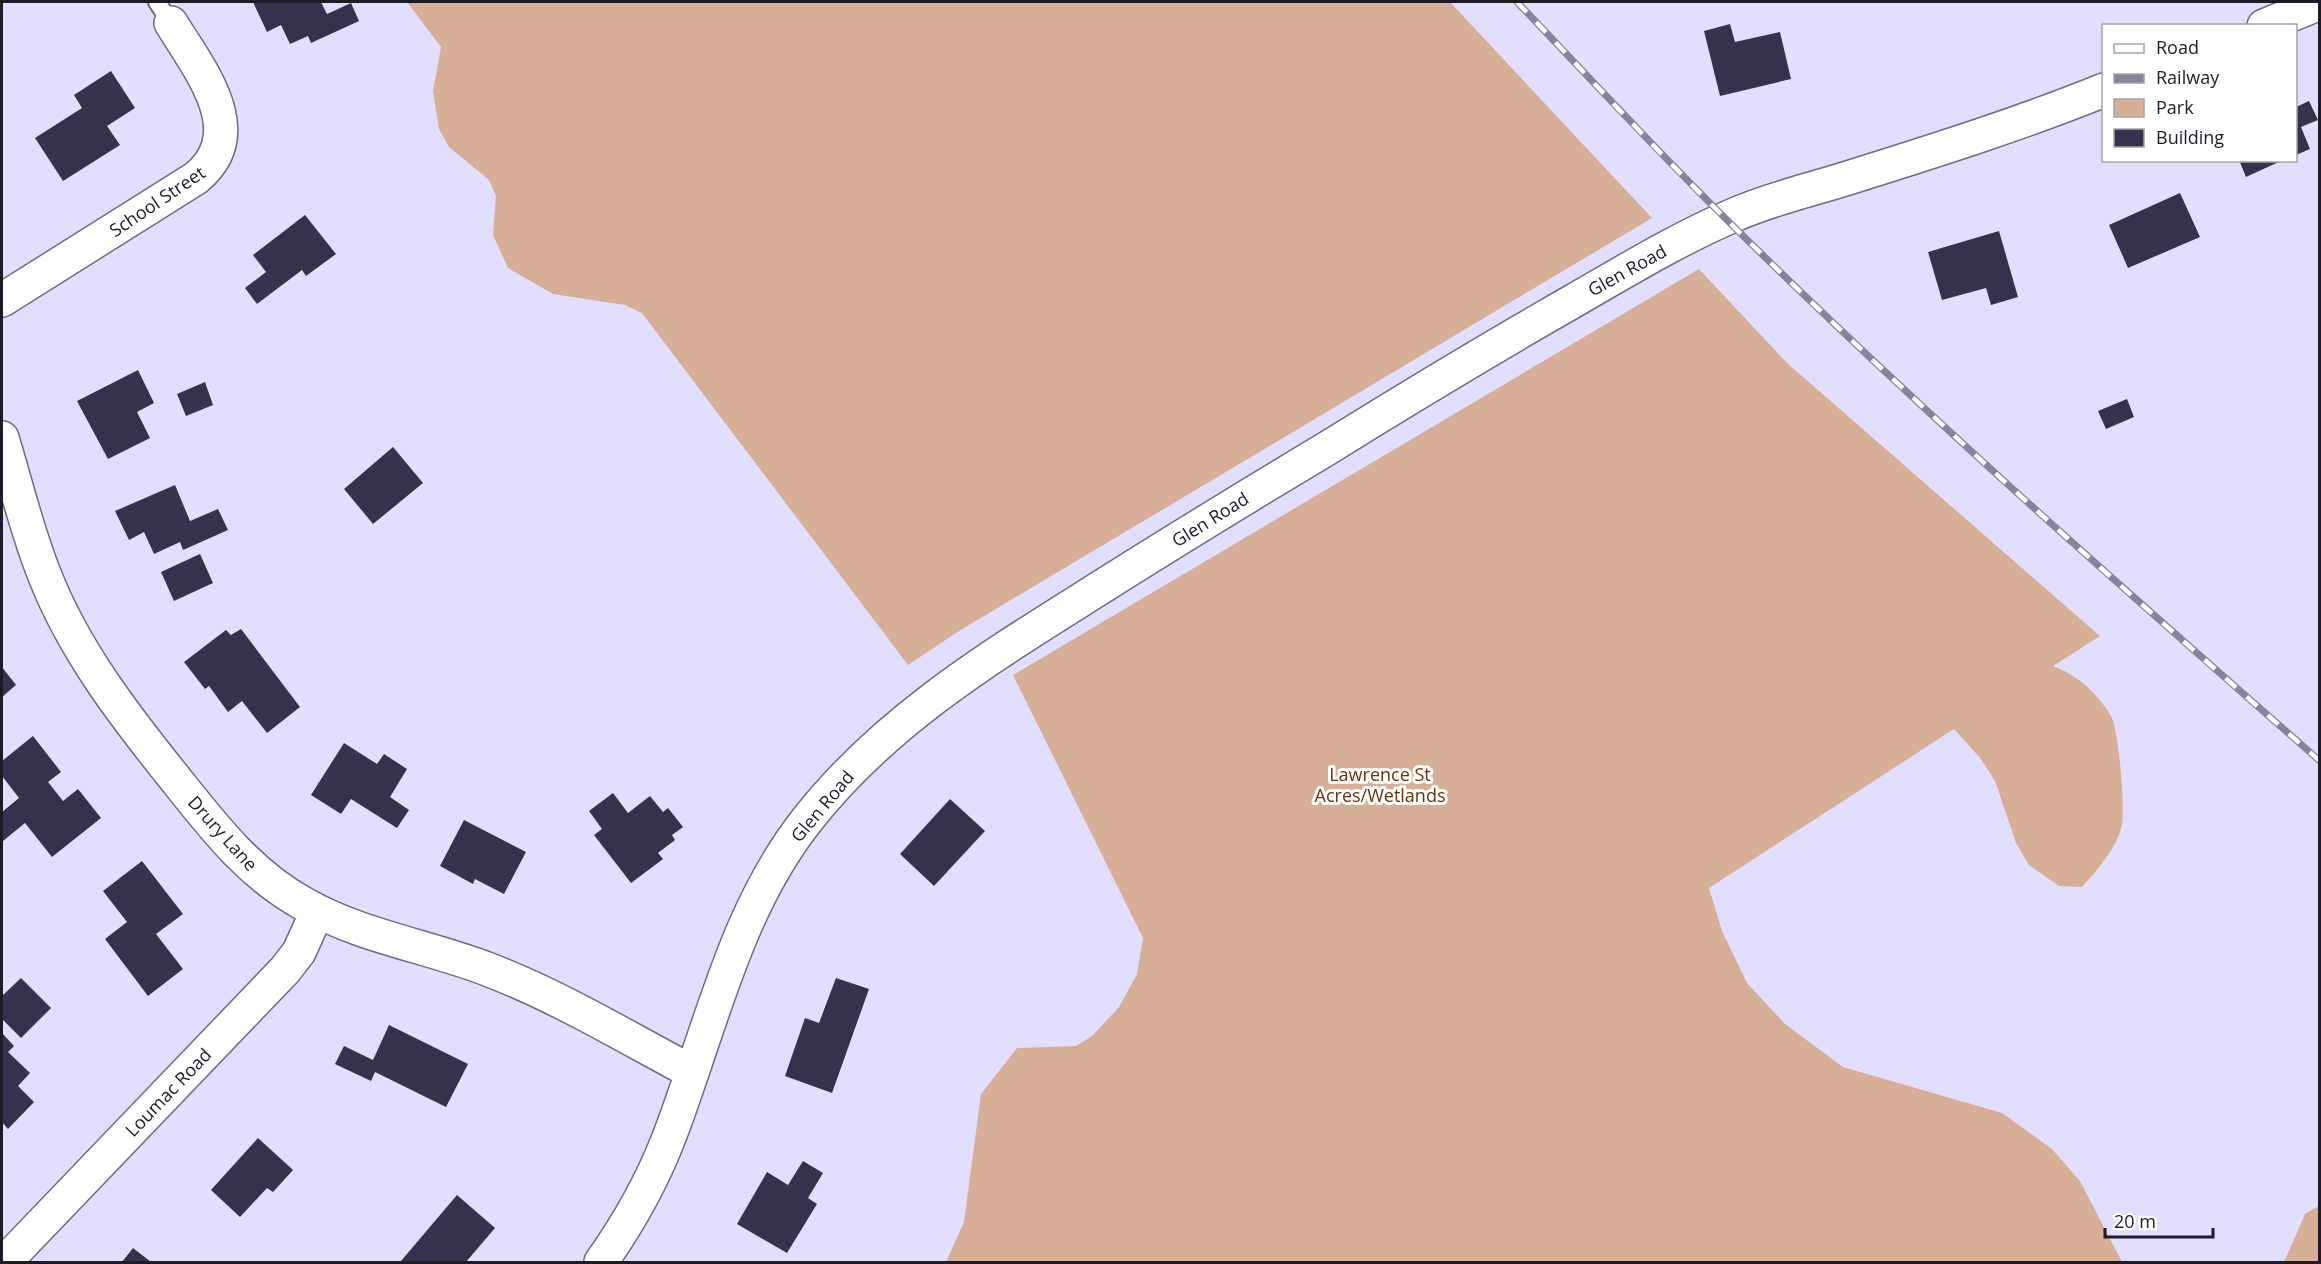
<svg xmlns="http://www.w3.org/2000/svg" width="2321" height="1264" viewBox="0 0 2321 1264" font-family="'Open Sans',sans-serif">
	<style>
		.green { fill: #d7af97 }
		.building { fill: #36324b }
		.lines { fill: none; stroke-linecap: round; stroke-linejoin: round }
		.service-casing { stroke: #6e6b86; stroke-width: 20 }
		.minor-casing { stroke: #6e6b86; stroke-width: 36 }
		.tertiary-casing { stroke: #6e6b86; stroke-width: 36 }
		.service { stroke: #fff; stroke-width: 16 }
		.minor { stroke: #fff; stroke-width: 33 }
		.tertiary { stroke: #fff; stroke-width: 33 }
		.rail-casing { stroke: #86849a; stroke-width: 7 }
		.rail { stroke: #fff; stroke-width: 4.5; stroke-dasharray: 14; stroke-linecap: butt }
		.labels { text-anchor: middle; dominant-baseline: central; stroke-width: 6; stroke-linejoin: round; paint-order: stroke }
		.street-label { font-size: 18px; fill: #1c1b26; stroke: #fff }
		.park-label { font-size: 18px; fill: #6a3202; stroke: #fff }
	</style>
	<rect width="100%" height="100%" fill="#e2dffe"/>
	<path class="green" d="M 407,2 L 1450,2 L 1652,218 L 959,631 L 908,665 L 642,313 L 625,305 L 553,294 L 508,268 L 493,235 L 496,196 L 489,180 L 449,147 L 439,129 L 433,91 L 441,47 Z
		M 1699,269 L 1787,363 L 2100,636 L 2053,666 C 2078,675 2097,693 2111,716 C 2119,730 2125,808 2122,825 C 2117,848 2097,870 2082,887 L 2059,886 L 2029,865 L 2016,843 L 1995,781 L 1981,759 L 1954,729 L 1709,888 L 1722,931 L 1747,983 L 1785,1024 L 1843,1067 L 2002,1113 L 2052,1149 L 2080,1181 L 2122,1262 L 946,1262 L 964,1222 L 981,1094 L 1017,1048 L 1076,1046 L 1092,1036 L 1119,1007 L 1137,974 L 1143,938 L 1013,675 Z
		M 2319,1206 L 2319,1262 L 2284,1262 L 2305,1214 Z"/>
	<path class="building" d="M 253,2 L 321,2 L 327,14 L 351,3 L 359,21 L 311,43 L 308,36 L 290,44 L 281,25 L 267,32 Z
		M 1730,24 L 1735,42 L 1780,32 L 1791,79 L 1720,96 L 1704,31 Z
		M 111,71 L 135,108 L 107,126 L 120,145 L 63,181 L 35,138 L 82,108 L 74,95 Z
		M 2309,101 L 2318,120 L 2301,127 L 2310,149 L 2296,155 L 2296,107 Z
		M 2239,160 L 2283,160 L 2246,177 Z
		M 2180,193 L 2200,237 L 2128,268 L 2109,225 Z
		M 305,215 L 336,254 L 306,276 L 302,270 L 257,304 L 245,288 L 266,272 L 253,255 Z
		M 1999,231 L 2018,297 L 1991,305 L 1986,288 L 1942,300 L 1928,252 Z
		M 138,370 L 154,403 L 137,412 L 150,438 L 108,459 L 77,401 Z
		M 205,382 L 213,405 L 186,416 L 177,394 Z
		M 2127,399 L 2134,417 L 2106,429 L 2098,411 Z
		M 393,447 L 423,483 L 373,524 L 344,489 Z
		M 175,485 L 190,521 L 218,509 L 228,530 L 183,550 L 180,542 L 154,554 L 144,532 L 129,540 L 115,511 Z
		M 200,554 L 213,583 L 174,601 L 161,572 Z
		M 241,629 L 300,707 L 267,733 L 242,701 L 228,712 L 209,686 L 205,689 L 184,662 L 226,630 L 231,635 Z
		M 2,667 L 16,685 L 2,697 Z
		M 33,736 L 61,772 L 48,782 L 63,801 L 78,789 L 101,818 L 52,857 L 25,823 L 3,841 L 2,840 L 2,812 L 19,798 L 2,776 L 2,761 Z
		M 344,743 L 377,764 L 384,754 L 407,769 L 390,797 L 409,810 L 397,828 L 351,799 L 341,814 L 311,795 Z
		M 613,793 L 628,813 L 650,796 L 663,812 L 668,808 L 683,827 L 672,835 L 675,840 L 658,853 L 663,859 L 631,883 L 594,835 L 602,829 L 589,811 Z
		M 950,799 L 985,831 L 934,886 L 900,854 Z
		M 464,820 L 526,852 L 504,894 L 475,879 L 473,884 L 440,866 Z
		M 142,861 L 183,914 L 156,934 L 183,969 L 148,996 L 105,939 L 127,922 L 103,891 Z
		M 21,978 L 51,1008 L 21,1038 L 2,1019 L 2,996 Z
		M 836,978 L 869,989 L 832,1093 L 785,1076 L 805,1018 L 819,1023 Z
		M 389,1025 L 468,1064 L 446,1107 L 375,1072 L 371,1081 L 335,1064 L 344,1046 L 373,1060 Z
		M 2,1033 L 14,1046 L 8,1052 L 30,1073 L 18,1086 L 34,1102 L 8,1129 L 2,1122 Z
		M 258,1138 L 293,1170 L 273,1192 L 267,1188 L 240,1217 L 211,1190 Z
		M 803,1161 L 823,1173 L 808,1198 L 817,1204 L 787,1253 L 737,1224 L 767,1172 L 788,1185 Z
		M 457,1195 L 495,1228 L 466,1262 L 404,1262 L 401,1261 Z
		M 133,1248 L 151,1262 L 122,1262 Z"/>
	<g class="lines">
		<defs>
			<path id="service" d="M 157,2 L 171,23"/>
			<path id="minor" d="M 2,300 L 196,178 C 252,132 199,69 171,23
				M 2,438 C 16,484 27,532 45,576 C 74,650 124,715 173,776 C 212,825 249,874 304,904 C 360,936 427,946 487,969 C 558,996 624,1036 692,1072
				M 5,1262 L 285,970 L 299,952 L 317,912"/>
			<path id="tertiary" d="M 2264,26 L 2320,3
				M 601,1262 C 628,1224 651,1183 668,1140 C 710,1032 734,912 807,820 C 882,724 985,660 1087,596 C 1166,546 1246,497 1326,449 C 1408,398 1491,348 1575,300 C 1627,270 1678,239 1734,215 C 1770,199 1810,190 1848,178 C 1934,151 2020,124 2104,90"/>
		</defs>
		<use href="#service" class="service-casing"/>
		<use href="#minor" class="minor-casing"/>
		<use href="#tertiary" class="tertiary-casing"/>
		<use href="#service" class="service"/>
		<use href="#minor" class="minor"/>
		<use href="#tertiary" class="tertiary"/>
		<defs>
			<path id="rail" d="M 1517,2 C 1586,74 1654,148 1725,218 C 1916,407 2118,584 2320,761"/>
		</defs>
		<use href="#rail" class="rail-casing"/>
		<use href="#rail" class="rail"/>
	</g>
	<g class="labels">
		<g class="street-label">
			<text transform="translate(157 201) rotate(-34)">School Street</text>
			<text transform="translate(1627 270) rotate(-29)">Glen Road</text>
			<text transform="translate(1210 519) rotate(-32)">Glen Road</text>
			<text transform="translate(822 806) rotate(-50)">Glen Road</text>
			<text transform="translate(223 833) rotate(48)">Drury Lane</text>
			<text transform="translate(168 1092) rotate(-46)">Loumac Road</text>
		</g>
		<g class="park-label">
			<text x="1380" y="774">Lawrence St<tspan x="1380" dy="21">Acres/Wetlands</tspan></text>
		</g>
	</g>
	<rect width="2321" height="1264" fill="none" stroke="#1c1b26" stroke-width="6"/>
	<rect x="2102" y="24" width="195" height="138" fill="#ffffff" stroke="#a4a4a8" stroke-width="1.5"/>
	<rect x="2114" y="44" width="30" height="9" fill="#ffffff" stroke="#a4a4a8" stroke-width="1.5"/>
	<text x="2156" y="54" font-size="18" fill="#1c1b26">Road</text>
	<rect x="2114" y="74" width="30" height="9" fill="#86849a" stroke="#a4a4a8" stroke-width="1.5"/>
	<text x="2156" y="84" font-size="18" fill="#1c1b26">Railway</text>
	<rect x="2114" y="99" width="30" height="18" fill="#d7af97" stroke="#a4a4a8" stroke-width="1.5"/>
	<text x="2156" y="114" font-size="18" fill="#1c1b26">Park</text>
	<rect x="2114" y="129" width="30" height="18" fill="#36324b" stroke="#a4a4a8" stroke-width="1.5"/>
	<text x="2156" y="144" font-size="18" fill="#1c1b26">Building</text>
	<path d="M2105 1228v9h108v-9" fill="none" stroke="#1c1b26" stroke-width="3"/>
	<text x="2114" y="1228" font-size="18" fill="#1c1b26" stroke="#ffffff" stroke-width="4.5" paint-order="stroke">20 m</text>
</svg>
